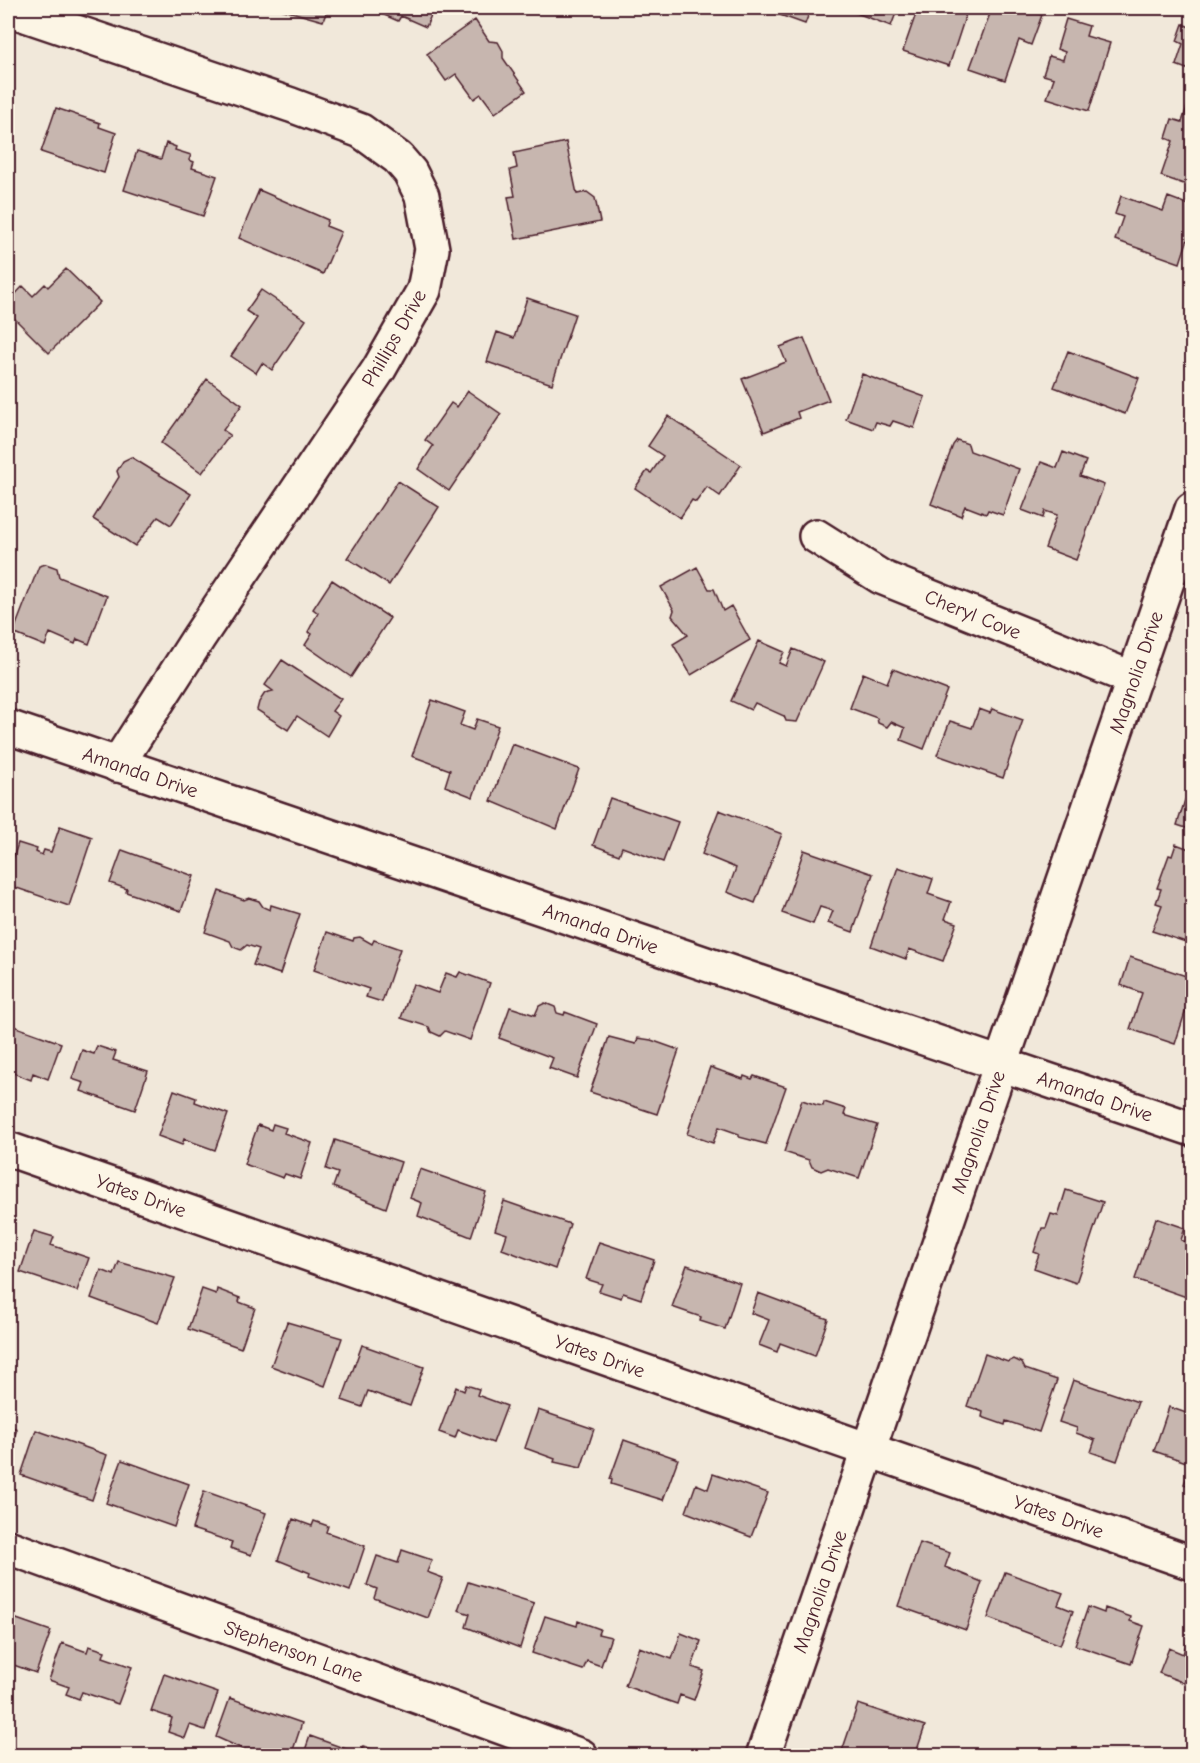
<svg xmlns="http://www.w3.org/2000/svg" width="1200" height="1763" viewBox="0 0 1200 1763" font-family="'Comic Neue',sans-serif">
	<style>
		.building { fill: #c7b6af; stroke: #4a1f2b; stroke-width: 1.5 }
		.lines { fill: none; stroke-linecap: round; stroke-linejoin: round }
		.street-casing { stroke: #4a1f2b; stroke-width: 38 }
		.secondary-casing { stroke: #4a1f2b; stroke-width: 38 }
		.street { stroke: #fcf5e5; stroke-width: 33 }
		.secondary { stroke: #fcf5e5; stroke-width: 33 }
		.labels { text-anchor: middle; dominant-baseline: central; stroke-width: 4.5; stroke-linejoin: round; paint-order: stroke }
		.street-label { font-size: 20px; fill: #4a1f2b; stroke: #fcf5e5 }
	</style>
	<rect width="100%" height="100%" fill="#f1e8da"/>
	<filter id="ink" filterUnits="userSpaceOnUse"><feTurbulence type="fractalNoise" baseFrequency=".0167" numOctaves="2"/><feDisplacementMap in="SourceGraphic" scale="12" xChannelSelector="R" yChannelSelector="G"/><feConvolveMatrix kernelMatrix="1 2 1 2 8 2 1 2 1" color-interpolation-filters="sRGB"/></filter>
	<g filter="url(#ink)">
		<path class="building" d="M 277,8 L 328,8 L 323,21 Z
			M 383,8 L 434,8 L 426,27 L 401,16 L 398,21 L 382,14 Z
			M 771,8 L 811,8 L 805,24 L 769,11 Z
			M 843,8 L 898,8 L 891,26 Z
			M 918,8 L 958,8 L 967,11 L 949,66 L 903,51 Z
			M 992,8 L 1020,8 L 1042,15 L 1031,45 L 1019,40 L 1005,80 L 970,68 Z
			M 1066,19 L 1089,26 L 1086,36 L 1110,43 L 1089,111 L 1047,98 L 1054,78 L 1043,75 L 1049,56 L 1063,60 L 1065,52 L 1057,49 Z
			M 475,20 L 489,41 L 498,42 L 503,51 L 503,58 L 526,91 L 495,113 L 481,94 L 474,99 L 456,74 L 446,81 L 427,54 Z
			M 1183,24 L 1192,28 L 1192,71 L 1176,65 L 1183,44 L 1177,41 Z
			M 1187,107 L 1192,109 L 1192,187 L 1161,176 L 1173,141 L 1166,138 L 1172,119 L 1182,122 Z
			M 56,108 L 100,123 L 99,127 L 116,133 L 104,173 L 41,152 Z
			M 566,142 L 577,194 L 587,192 L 595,198 L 600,222 L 516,239 L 508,197 L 515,196 L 510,170 L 517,168 L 514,153 Z
			M 166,143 L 176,147 L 175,150 L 191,155 L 189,160 L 194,162 L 192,168 L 217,176 L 203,216 L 124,190 L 137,151 L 161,159 Z
			M 259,190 L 328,220 L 326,226 L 341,232 L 323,274 L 239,238 Z
			M 1121,196 L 1163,211 L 1168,197 L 1192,206 L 1192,226 L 1180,263 L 1115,240 L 1123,217 L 1115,214 Z
			M 66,269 L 100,302 L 49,353 L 8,312 L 8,302 L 23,286 L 33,296 L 45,284 L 48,287 Z
			M 261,290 L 306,320 L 272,370 L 262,363 L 256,373 L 231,356 L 257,318 L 246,311 Z
			M 527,298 L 575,314 L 552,384 L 487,362 L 497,332 L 514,338 Z
			M 804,338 L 829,400 L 797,412 L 799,418 L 764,432 L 742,379 L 786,362 L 780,347 Z
			M 1068,351 L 1139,378 L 1125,414 L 1054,387 Z
			M 862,374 L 925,397 L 914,428 L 893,421 L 890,426 L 876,422 L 873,429 L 846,419 Z
			M 207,379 L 242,405 L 223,430 L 230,435 L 202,473 L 161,443 Z
			M 468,391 L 501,414 L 449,491 L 418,469 L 433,446 L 425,440 L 451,403 L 457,407 Z
			M 668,416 L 741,465 L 720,496 L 707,487 L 696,502 L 692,500 L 680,518 L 635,488 L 647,471 L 651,473 L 663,456 L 648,446 Z
			M 957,440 L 968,444 L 970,451 L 1019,469 L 1003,515 L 988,510 L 986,514 L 965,506 L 961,516 L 931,504 L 953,445 Z
			M 1063,452 L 1086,461 L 1080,476 L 1104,485 L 1076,560 L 1045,548 L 1057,515 L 1045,511 L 1043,518 L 1022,510 L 1041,462 L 1057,468 Z
			M 131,457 L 191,494 L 171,525 L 158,517 L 135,546 L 93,519 L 119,477 L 117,471 L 123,461 Z
			M 398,481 L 439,507 L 389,585 L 347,558 Z
			M 46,564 L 57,568 L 59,577 L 107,596 L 89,644 L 77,639 L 75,644 L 50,633 L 45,646 L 13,633 L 39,566 Z
			M 697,567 L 709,589 L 714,589 L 723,611 L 731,606 L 750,640 L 691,675 L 673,644 L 688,635 L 672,616 L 674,610 L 661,587 Z
			M 332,580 L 390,618 L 351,677 L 305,645 L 312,634 L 308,632 L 318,613 L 313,609 Z
			M 759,641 L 784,652 L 779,663 L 786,666 L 793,649 L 824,662 L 797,722 L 786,721 L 784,716 L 755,703 L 751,710 L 731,701 Z
			M 282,660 L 341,699 L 332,711 L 339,716 L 327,736 L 297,716 L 288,730 L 257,710 L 259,702 L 265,693 L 273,691 L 265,685 Z
			M 893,669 L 947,690 L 924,749 L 901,740 L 905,728 L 891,722 L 887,727 L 878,723 L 877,718 L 850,708 L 863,673 L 887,683 Z
			M 432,700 L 465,712 L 460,725 L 473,730 L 477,719 L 498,726 L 473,797 L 445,786 L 450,770 L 412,756 Z
			M 979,709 L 990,713 L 992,709 L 1023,720 L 1003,778 L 937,755 L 950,721 L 972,728 Z
			M 512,744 L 579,769 L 557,829 L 491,801 Z
			M 610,798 L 678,822 L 663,862 L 622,847 L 619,855 L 593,845 Z
			M 1185,800 L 1192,802 L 1192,830 L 1177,825 Z
			M 719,810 L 782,834 L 755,903 L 727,892 L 736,868 L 702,854 Z
			M 60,826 L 92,837 L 69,906 L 8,885 L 8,874 L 18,843 L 37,849 L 36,852 L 42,855 L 44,850 L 51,852 Z
			M 1176,844 L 1192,850 L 1192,932 L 1189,943 L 1152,931 L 1162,905 L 1156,903 L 1161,889 L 1157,888 L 1169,855 L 1172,856 Z
			M 122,850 L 194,876 L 181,911 L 126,892 L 127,889 L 110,883 Z
			M 804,850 L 873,874 L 853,932 L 828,923 L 833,911 L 820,907 L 813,924 L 782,913 Z
			M 898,867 L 933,879 L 928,894 L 951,902 L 945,919 L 957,923 L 943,961 L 909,949 L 906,959 L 871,946 Z
			M 219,891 L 244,900 L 249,898 L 259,901 L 263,907 L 270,910 L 271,905 L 300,914 L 280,974 L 253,965 L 259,949 L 247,945 L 241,950 L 233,947 L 230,941 L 205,932 Z
			M 327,932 L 353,941 L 354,938 L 360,937 L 372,944 L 374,940 L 400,949 L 382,1002 L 366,997 L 369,989 L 314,970 Z
			M 1130,957 L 1192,978 L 1192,991 L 1175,1044 L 1130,1029 L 1142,993 L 1121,985 Z
			M 460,972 L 490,983 L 470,1040 L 445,1031 L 440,1036 L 431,1032 L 429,1027 L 401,1018 L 413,984 L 438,993 L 446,973 L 457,977 Z
			M 545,1003 L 555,1007 L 557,1013 L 564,1015 L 565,1012 L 597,1024 L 577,1078 L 549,1068 L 553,1058 L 499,1038 L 510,1007 L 535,1015 L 539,1006 Z
			M 8,1024 L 61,1043 L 48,1079 L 33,1073 L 31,1080 L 8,1071 Z
			M 609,1037 L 636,1044 L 638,1038 L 651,1040 L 679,1050 L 657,1114 L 590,1092 Z
			M 97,1046 L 116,1052 L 113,1060 L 148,1071 L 135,1110 L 81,1091 L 84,1083 L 72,1079 L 82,1050 L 94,1054 Z
			M 710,1067 L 743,1079 L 744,1076 L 752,1079 L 754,1076 L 786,1087 L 766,1144 L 739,1137 L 739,1134 L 719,1127 L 713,1143 L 687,1134 Z
			M 174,1090 L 196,1098 L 195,1102 L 228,1114 L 215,1150 L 184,1139 L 182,1145 L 158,1136 Z
			M 802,1100 L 817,1105 L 823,1106 L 824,1102 L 846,1109 L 844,1115 L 877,1125 L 859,1178 L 828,1168 L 821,1171 L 812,1167 L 809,1160 L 784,1152 Z
			M 273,1124 L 286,1128 L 284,1133 L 312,1143 L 300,1179 L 285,1174 L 283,1178 L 244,1164 L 258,1125 L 271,1130 Z
			M 335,1140 L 401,1162 L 386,1208 L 333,1187 L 338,1173 L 326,1169 Z
			M 420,1169 L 486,1192 L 471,1237 L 418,1216 L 422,1203 L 410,1198 Z
			M 1066,1190 L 1103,1202 L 1076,1283 L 1034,1268 L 1039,1254 L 1034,1252 L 1042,1228 L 1046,1228 L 1051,1214 L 1058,1216 Z
			M 504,1201 L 570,1224 L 555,1269 L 502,1249 L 507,1234 L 495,1230 Z
			M 1156,1218 L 1185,1228 L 1181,1240 L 1192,1244 L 1192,1299 L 1135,1279 Z
			M 34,1231 L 54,1237 L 51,1245 L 89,1258 L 77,1291 L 20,1272 Z
			M 599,1242 L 654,1260 L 641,1299 L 623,1293 L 621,1298 L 599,1291 L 602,1284 L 586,1279 Z
			M 119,1262 L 175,1278 L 158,1323 L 91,1298 L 101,1270 L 114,1275 Z
			M 687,1265 L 740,1283 L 725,1329 L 700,1321 L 701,1317 L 672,1307 Z
			M 202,1289 L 216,1294 L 217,1289 L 240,1298 L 239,1302 L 255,1308 L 241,1348 L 188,1329 Z
			M 758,1293 L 828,1319 L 815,1356 L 780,1343 L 777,1352 L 759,1345 L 769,1320 L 751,1313 Z
			M 287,1322 L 342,1338 L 325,1386 L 271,1366 Z
			M 362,1345 L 424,1367 L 410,1406 L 368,1391 L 362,1407 L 342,1400 Z
			M 985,1354 L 1008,1362 L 1014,1359 L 1022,1363 L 1025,1369 L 1057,1380 L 1039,1432 L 1006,1421 L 1005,1425 L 982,1417 L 983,1412 L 967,1406 Z
			M 1073,1380 L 1138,1402 L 1117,1461 L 1091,1452 L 1095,1440 L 1076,1433 L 1077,1428 L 1059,1422 Z
			M 466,1385 L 479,1389 L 477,1395 L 507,1406 L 493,1443 L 458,1430 L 455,1438 L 439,1432 L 456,1387 L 464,1391 Z
			M 1169,1407 L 1192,1415 L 1192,1487 L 1184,1484 L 1192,1464 L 1154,1451 Z
			M 538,1410 L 594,1429 L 581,1468 L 554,1462 L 555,1459 L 525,1448 Z
			M 8,1425 L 17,1429 L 8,1456 Z
			M 36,1430 L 107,1455 L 92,1500 L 21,1475 Z
			M 624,1440 L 678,1459 L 663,1500 L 611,1484 L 612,1480 L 610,1479 Z
			M 122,1460 L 189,1484 L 174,1527 L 106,1503 Z
			M 713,1474 L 768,1493 L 751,1537 L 686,1512 L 696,1484 L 708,1489 Z
			M 204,1491 L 266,1513 L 251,1555 L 230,1548 L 232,1542 L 192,1529 Z
			M 293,1519 L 312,1526 L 314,1521 L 328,1526 L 326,1532 L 365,1546 L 350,1591 L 309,1576 L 310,1573 L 278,1560 Z
			M 920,1543 L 950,1553 L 945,1567 L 982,1582 L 966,1630 L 898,1606 Z
			M 402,1550 L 432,1560 L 427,1572 L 443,1578 L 428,1618 L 374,1598 L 377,1589 L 367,1585 L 377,1556 L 398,1563 Z
			M 1005,1572 L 1063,1593 L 1058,1605 L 1073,1611 L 1060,1645 L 988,1618 Z
			M 468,1582 L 534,1603 L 520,1648 L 466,1627 L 470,1614 L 458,1610 Z
			M 1088,1607 L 1104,1613 L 1105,1608 L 1131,1617 L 1130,1621 L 1144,1626 L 1131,1664 L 1075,1645 Z
			M 8,1616 L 51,1631 L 36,1673 L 8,1663 Z
			M 545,1616 L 577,1626 L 578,1621 L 600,1629 L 598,1634 L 611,1637 L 601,1666 L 587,1661 L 583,1670 L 532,1653 Z
			M 681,1633 L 701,1641 L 692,1667 L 704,1671 L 694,1700 L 680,1695 L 677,1704 L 625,1686 L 639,1647 L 672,1659 Z
			M 1192,1638 L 1192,1686 L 1159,1673 L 1169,1648 L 1183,1654 L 1187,1641 Z
			M 62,1643 L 87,1652 L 89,1646 L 105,1651 L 103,1657 L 132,1667 L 118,1704 L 82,1692 L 79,1699 L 66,1694 L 69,1687 L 49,1680 Z
			M 164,1674 L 218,1693 L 205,1730 L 190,1725 L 185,1738 L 168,1732 L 172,1718 L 151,1711 Z
			M 230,1698 L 302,1723 L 291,1756 L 266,1756 L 255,1752 L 254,1754 L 216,1737 Z
			M 858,1704 L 925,1726 L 915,1756 L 841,1754 Z
			M 310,1736 L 360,1754 L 363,1746 L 389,1755 L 303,1756 Z"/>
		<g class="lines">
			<defs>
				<g id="street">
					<path d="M 8,9 L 291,105 L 361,131 L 398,158 L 410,172 L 422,196 L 432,249 L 424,290 L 379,369 L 199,637 L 117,765"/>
					<path id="s1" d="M 816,536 L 881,577 L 1134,679"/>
					<path id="s2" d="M 8,727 L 1192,1129"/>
					<path id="s3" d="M 8,1149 L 1192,1563"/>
					<path id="s4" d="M 8,1547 L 581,1756"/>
				</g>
				<g id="secondary">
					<path id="s5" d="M 763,1756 L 1192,509"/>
				</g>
			</defs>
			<use href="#street" class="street-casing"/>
			<use href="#secondary" class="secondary-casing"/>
			<use href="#street" class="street"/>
			<use href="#secondary" class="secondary"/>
		</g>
	</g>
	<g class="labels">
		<g class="street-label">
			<text transform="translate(394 338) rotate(-60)">Phillips Drive</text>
			<text stroke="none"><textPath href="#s1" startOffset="176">Cheryl Cove</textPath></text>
			<text stroke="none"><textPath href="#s5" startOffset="1146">Magnolia Drive</textPath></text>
			<text stroke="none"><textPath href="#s2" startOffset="140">Amanda Drive</textPath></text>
			<text stroke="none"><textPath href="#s2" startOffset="626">Amanda Drive</textPath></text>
			<text stroke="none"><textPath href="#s2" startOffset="1148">Amanda Drive</textPath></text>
			<text stroke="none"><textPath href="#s5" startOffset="660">Magnolia Drive</textPath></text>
			<text stroke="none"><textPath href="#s3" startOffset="141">Yates Drive</textPath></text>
			<text stroke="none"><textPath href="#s3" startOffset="627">Yates Drive</textPath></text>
			<text stroke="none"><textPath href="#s3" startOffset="1113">Yates Drive</textPath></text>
			<text stroke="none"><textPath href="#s5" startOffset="174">Magnolia Drive</textPath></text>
			<text stroke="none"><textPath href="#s4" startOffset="304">Stephenson Lane</textPath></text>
		</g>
	</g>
	<rect width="1200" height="1763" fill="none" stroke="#fcf5e5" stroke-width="30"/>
	<rect x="15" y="15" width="1170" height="1733" fill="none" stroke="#4a1f2b" stroke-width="2" filter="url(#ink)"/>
</svg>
